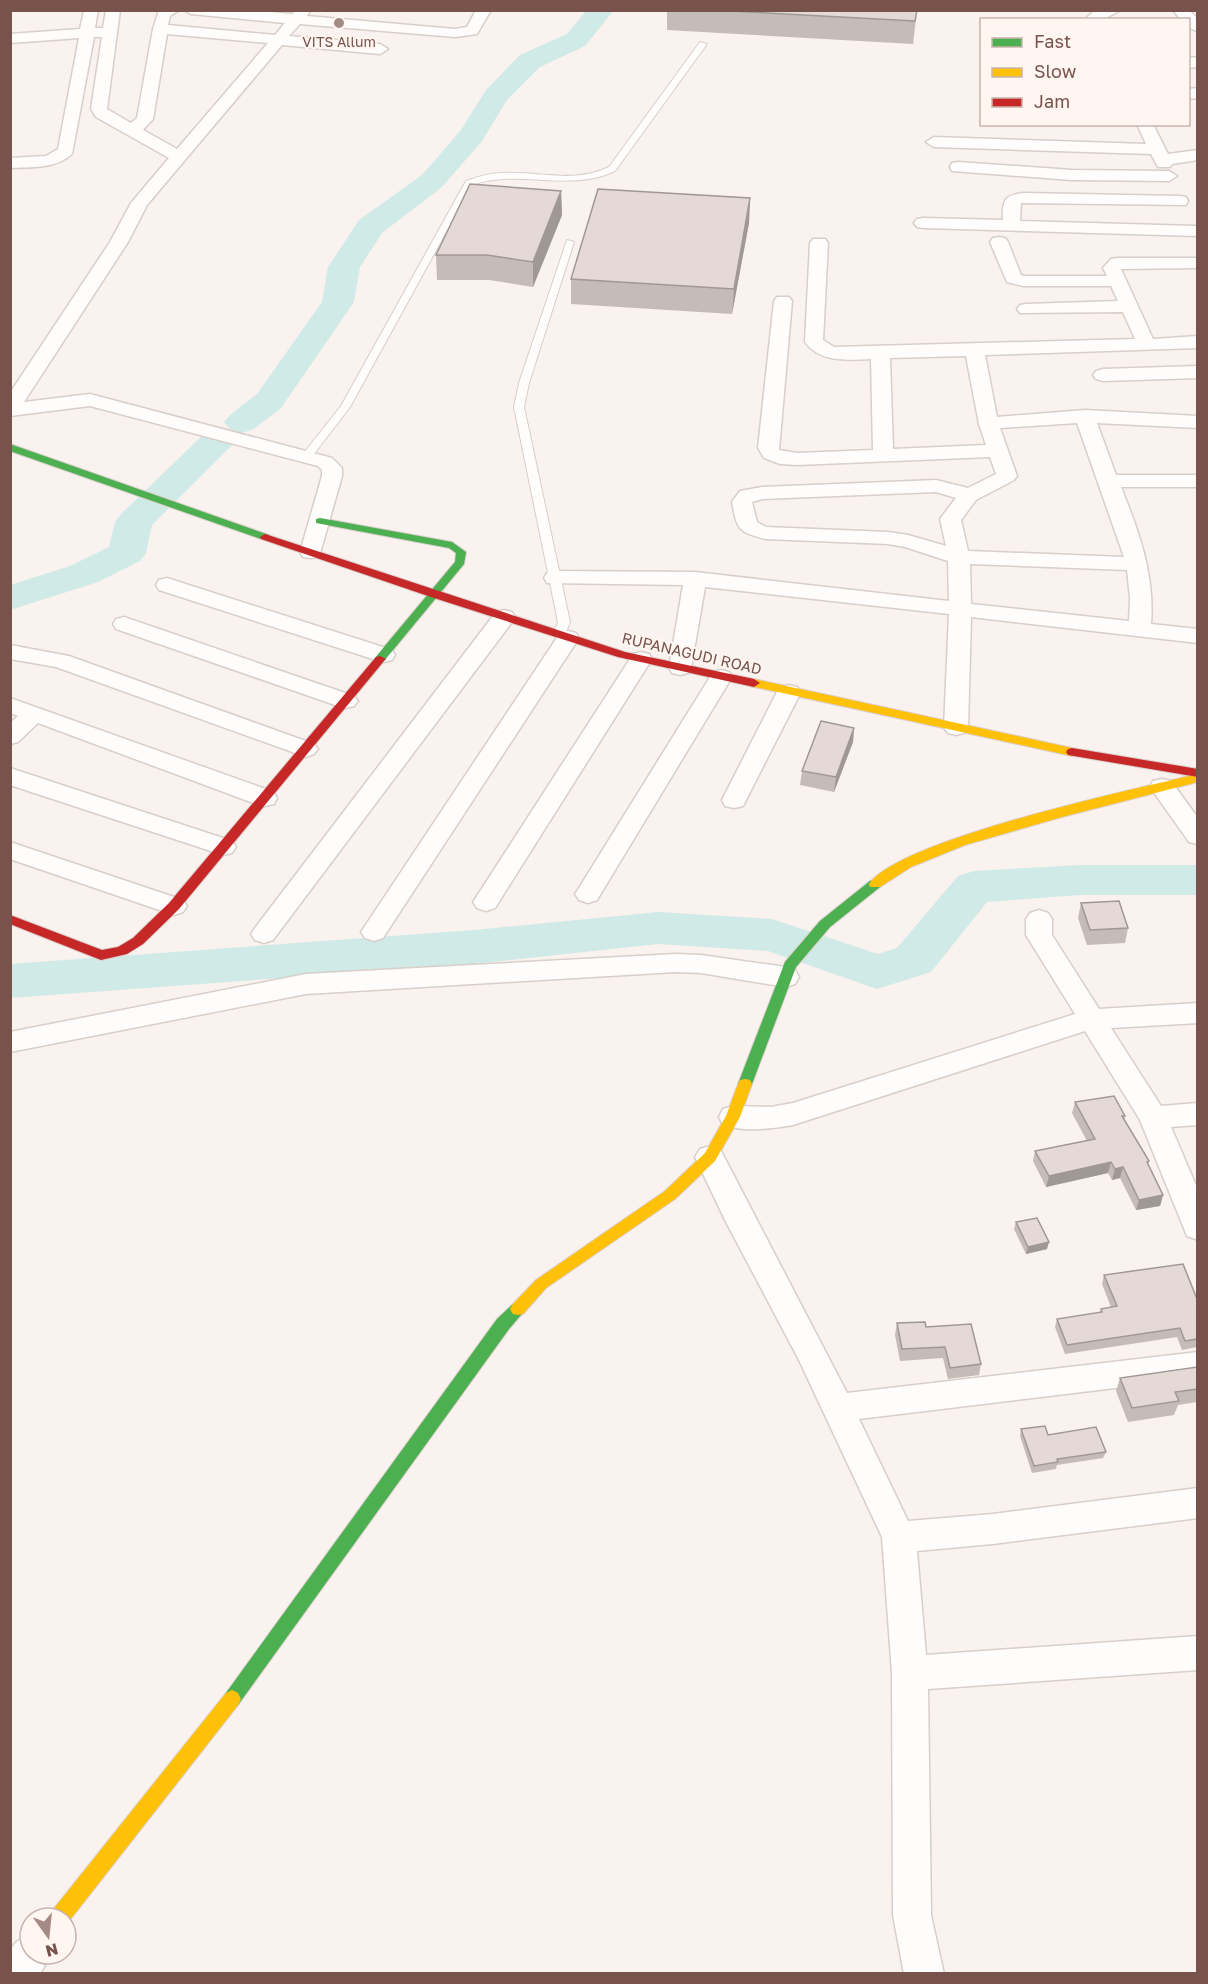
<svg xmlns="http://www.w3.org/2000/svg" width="1208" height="1984" viewBox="0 0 1208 1984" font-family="'Golos Text',sans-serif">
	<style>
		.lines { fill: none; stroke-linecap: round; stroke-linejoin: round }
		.river { fill: #d0eae7; fill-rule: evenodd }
		.lane-casing { stroke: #d8ceca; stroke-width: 2 }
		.street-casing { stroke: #d8ceca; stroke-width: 3 }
		.fast-casing { stroke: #dacfcc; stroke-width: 2 }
		.slow-casing { stroke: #dacfcc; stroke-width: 2 }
		.jam-casing { stroke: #dacfcc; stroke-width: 2 }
		.lane { fill: #fefdfc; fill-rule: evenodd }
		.street { fill: #fefdfc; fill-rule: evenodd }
		.fast { fill: #4caf50; fill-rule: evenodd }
		.slow { fill: #ffc107; fill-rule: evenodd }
		.jam { fill: #c62828; fill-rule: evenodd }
		.wall { fill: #c5bbb7 }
		.shaded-wall { fill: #a09895 }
		.building { fill: #e5d9d5; stroke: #a09895; stroke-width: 1.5 }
		.poi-dot { fill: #a58b85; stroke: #fff6f1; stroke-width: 2 }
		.labels { text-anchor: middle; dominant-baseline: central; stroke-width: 4.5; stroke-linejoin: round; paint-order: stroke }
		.far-poi-label { font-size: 14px; fill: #78534c; stroke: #fff6f1 }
		.street-label { font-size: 15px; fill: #78534c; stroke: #fff6f1 }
	</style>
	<rect width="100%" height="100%" fill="#f9f2ee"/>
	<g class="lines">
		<path class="river" d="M 587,10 L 614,10 L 585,46 L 540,67 L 507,100 L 482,141 L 442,187 L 382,233 L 360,267 L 354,302 L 281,408 L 254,429 L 242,433 L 230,429 L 224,422 L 230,415 L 257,394 L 322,302 L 328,267 L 359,220 L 422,175 L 461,130 L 486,90 L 520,55 L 567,34 Z
			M 215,433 L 228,436 L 233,444 L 152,525 L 146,553 L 140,561 L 98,582 L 10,610 L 10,585 L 70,566 L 109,547 L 115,522 L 121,514 L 202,436 Z
			M 1080,865 L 1198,865 L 1198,895 L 1080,895 L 987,902 L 931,972 L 877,989 L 768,951 L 658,944 L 474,964 L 10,998 L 10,964 L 474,930 L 658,912 L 772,919 L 878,954 L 897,948 L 958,876 L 974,871 Z"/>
		<defs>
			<path id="lane" d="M 700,42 L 707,44 L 615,171 C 569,193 519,168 472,185 L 350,407 L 311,458 L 303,458 L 303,454 L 341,406 L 466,181 C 478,177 489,173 502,173 C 539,171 574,184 609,167 Z
				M 567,240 L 574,242 L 529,383 L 524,407 L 570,622 L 565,635 L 559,638 L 553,635 L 558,622 L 514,407 L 519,383 Z"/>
			<path id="street" d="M 84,10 L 98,10 L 95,28 L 103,28 L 106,10 L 120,10 L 107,109 L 131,123 L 137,118 L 153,29 L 159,10 L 179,10 L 170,16 L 168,25 L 275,35 L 285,23 L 191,14 L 184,10 L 247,10 L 292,14 L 296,10 L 311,10 L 307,16 L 455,29 L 467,27 L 476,10 L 491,10 L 477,34 L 455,37 L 300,24 L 289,36 L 380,44 L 388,49 L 380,54 L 282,45 L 147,205 L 128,242 L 24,402 L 90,394 L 332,458 L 342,468 L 342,476 L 319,557 L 311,558 L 303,557 L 300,552 L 322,476 L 322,470 L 318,466 L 90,406 L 10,416 L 10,393 L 110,242 L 131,203 L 169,158 L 96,117 L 91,109 L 102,37 L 94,37 L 72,154 C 56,169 31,167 10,168 L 10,158 L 46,156 L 58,149 L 79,38 L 10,43 L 10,34 L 80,29 ZM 167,34 L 268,43 L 177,149 L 143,130 L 153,119 Z
				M 1095,10 L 1121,10 L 1102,20 L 1084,20 Z
				M 1173,10 L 1189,10 L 1198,19 L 1198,32 L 1188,27 L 1188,20 L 1181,20 Z
				M 1198,57 L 1198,67 L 1188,68 L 1188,58 Z
				M 1198,88 L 1198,98 L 1188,99 L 1188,89 Z
				M 1137,124 L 1153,124 L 1168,154 L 1198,150 L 1198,160 L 1172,164 L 1170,167 L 1158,167 L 1151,154 L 934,147 L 926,142 L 934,137 L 1146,144 Z
				M 958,162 L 1072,170 L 1169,171 L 1177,176 L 1169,181 L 1072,180 L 952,171 L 950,167 L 952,163 Z
				M 1024,193 L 1180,196 L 1186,197 L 1188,201 L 1186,205 L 1021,203 L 1020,221 L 1195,226 L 1198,226 L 1198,236 L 923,228 L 917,227 L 914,223 L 917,219 L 923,218 L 1003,220 C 1002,201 1004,195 1024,193 Z
				M 999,237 L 1005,238 L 1008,242 L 1021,275 L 1024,276 L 1107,276 L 1103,268 L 1111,259 L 1117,258 L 1198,258 L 1198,268 L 1121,269 L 1153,339 L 1198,336 L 1198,348 L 985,355 L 997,417 L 1085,410 L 1198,416 L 1198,428 L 1097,423 L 1116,475 L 1198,475 L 1198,487 L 1121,487 C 1139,532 1155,575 1151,624 L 1198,629 L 1198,643 L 971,617 L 968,728 L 964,733 L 956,735 L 948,733 L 944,728 L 949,614 L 705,587 L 691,668 L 688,673 L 680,675 L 672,673 L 669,668 L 683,585 L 547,583 L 544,578 L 547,573 L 555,571 L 695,572 L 949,601 L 948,561 L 905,547 L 888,544 L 766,539 C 738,532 737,530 732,502 L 740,491 L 762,487 L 936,480 L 968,488 L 996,474 L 990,457 L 797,465 L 780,464 L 764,458 L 758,448 L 774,301 L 777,297 L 789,297 L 792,301 L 779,450 L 797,453 L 873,450 L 871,359 C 848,360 820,363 805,342 L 810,243 L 813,239 L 825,239 L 828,243 L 823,340 L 834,347 L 1135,339 L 1123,312 L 1020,313 L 1017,309 L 1020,305 L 1026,304 L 1118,301 L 1111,286 L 1023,286 L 1007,282 L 990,242 L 993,238 ZM 966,356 L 979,424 L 986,445 L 893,449 L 890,358 ZM 1077,423 L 1124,557 L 968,551 L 961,520 L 976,500 L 1014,480 L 1017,476 L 1000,428 ZM 936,492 L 956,498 L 940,519 L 946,546 L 908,535 L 888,532 L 766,527 L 757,522 L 752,502 L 762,499 ZM 970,564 L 1127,570 L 1130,598 L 1129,621 L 971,604 Z
				M 1198,366 L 1198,378 L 1103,381 L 1096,379 L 1093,375 L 1096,371 L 1103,369 Z
				M 167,578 L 392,650 L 395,655 L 392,660 L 384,662 L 376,660 L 159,590 L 156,585 L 159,580 Z
				M 504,610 L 512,612 L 515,617 L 512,622 L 273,940 L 264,943 L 255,940 L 251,934 L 255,928 L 496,612 Z
				M 124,617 L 354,696 L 358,701 L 354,706 L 346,708 L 338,706 L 116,629 L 113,624 L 116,619 Z
				M 568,631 L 576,633 L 579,638 L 383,938 L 374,941 L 365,938 L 361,932 L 365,926 L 560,633 Z
				M 10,645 L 69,656 L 314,744 L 318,749 L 314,754 L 306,757 L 298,754 L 56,667 L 10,659 Z
				M 641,652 L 649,654 L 652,659 L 495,908 L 486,911 L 477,908 L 473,902 L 477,896 L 630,659 L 633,654 Z
				M 721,670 L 729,672 L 732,677 L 597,900 L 588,903 L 579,900 L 575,894 L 579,888 L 710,677 L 713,672 Z
				M 789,685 L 797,687 L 801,692 L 746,800 L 743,806 L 734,808 L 725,806 L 722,800 L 777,692 L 781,687 Z
				M 10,698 L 274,792 L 277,798 L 274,804 L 265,806 L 256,804 L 38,723 L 18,742 L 10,744 L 10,723 L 18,716 L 10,713 Z
				M 10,768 L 232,841 L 236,847 L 232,853 L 223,855 L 10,785 Z
				M 1162,779 L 1171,781 L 1198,818 L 1198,844 L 1189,842 L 1150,787 L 1153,781 Z
				M 10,842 L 183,900 L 187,906 L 183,912 L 174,915 L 10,859 Z
				M 1039,910 L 1048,913 L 1052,919 L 1052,935 L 1099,1009 L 1198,1003 L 1198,1023 L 1111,1028 L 1161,1106 L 1198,1103 L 1198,1125 L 1171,1127 L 1198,1190 L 1198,1240 L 1187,1236 L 1140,1120 L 1085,1031 L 793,1125 C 770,1129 745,1132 723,1125 L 719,1117 L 723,1109 L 733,1106 L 771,1107 L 793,1103 L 1075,1014 L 1026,935 L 1026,919 L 1030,913 Z
				M 676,954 L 701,955 L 786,967 L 795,970 L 799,977 L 795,984 L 786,987 L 701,973 L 676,972 L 306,994 L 10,1052 L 10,1032 L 306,974 Z
				M 710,1146 L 720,1149 L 847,1393 L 1198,1352 L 1198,1378 L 859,1419 L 908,1521 L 993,1514 L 1198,1488 L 1198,1518 L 993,1544 L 917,1551 L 926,1655 L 1198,1636 L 1198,1670 L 928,1689 L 931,1915 L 944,1974 L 904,1974 L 893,1915 L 892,1673 L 882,1537 L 799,1360 L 725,1220 L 695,1157 L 700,1149 Z
				M 30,1935 L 30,1954 L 51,1954 L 40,1974 L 10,1974 C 10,1951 7,1944 30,1935 Z"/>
			<path id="fast" d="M 10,444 L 269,535 L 270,537 L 269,539 L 261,539 L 10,451 Z
				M 320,518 L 452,542 L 466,552 L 464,564 L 384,661 L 380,662 L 374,659 L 455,562 L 456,553 L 449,548 L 316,523 L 316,519 Z
				M 875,880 L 881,884 L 880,887 L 830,927 L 796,967 L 752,1084 L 750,1088 L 740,1088 L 738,1084 L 785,962 L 820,921 L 870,881 Z
				M 518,1303 L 523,1304 L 526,1309 L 509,1329 L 238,1705 L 232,1708 L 226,1705 L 223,1699 L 226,1693 L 497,1319 L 513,1304 Z"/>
			<path id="slow" d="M 754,679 L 1072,748 L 1078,752 L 1072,756 L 750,686 L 748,683 Z
				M 1198,774 L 1198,782 L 1062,817 L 965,845 L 911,867 L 880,887 L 870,887 L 869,884 C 901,839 1135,789 1198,774 Z
				M 745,1079 L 750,1080 L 752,1084 L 740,1117 L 715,1161 L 675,1199 L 546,1288 L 523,1314 L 518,1315 L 513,1314 L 510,1309 L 513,1304 L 536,1280 L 665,1191 L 705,1153 L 726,1116 L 738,1084 L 740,1080 Z
				M 232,1690 L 238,1693 L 241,1699 L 238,1705 L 66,1925 L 66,1918 L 49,1918 L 52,1911 L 226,1693 Z"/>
			<path id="jam" d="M 265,534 L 625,652 L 754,679 L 760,683 L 754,687 L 618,657 L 431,597 L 261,539 L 260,537 Z
				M 380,656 L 386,659 L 384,661 L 179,909 L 143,944 L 127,954 L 101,960 L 10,924 L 10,915 L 102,950 L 118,947 L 133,938 L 169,903 L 376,657 Z
				M 1072,748 L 1198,769 L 1198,777 L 1068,755 L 1066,752 L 1068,749 Z"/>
		</defs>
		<use href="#lane" class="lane-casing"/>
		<use href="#street" class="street-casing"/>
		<use href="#fast" class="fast-casing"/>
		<use href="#slow" class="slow-casing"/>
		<use href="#jam" class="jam-casing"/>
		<use href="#lane" class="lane"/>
		<use href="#street" class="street"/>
		<use href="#fast" class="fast"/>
		<use href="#slow" class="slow"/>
		<use href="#jam" class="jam"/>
	</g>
	<path class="wall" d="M 667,10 L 917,10 L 913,44 L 667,30 Z
		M 561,191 L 562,215 L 533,287 L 489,280 L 437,280 L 436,255 Z
		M 750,198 L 749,223 L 732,314 L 571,304 L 571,279 Z
		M 854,728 L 853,742 L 834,792 L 800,785 L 802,771 Z
		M 1081,903 L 1128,928 L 1125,943 L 1087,945 L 1078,918 Z
		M 1075,1102 L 1125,1116 L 1124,1120 L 1149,1161 L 1148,1165 L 1163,1195 L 1160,1206 L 1136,1210 L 1120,1178 L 1112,1180 L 1108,1173 L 1046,1187 L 1033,1161 L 1035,1151 L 1087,1141 L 1072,1113 Z
		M 1016,1222 L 1047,1249 L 1026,1254 L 1014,1229 Z
		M 1104,1275 L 1197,1299 L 1197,1347 L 1182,1350 L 1177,1337 L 1065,1354 L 1055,1327 L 1057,1319 L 1100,1313 L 1101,1309 L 1111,1307 L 1102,1284 Z
		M 897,1323 L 926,1327 L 981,1364 L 979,1375 L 948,1379 L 943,1358 L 900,1361 L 895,1335 Z
		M 1197,1367 L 1197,1402 L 1178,1405 L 1174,1415 L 1128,1422 L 1116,1391 L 1120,1378 Z
		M 1021,1429 L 1048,1435 L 1106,1452 L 1103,1458 L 1057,1465 L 1056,1469 L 1032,1473 L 1020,1436 Z"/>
	<path class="shaded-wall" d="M 561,191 L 562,215 L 533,287 L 533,262 Z
		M 750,198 L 749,223 L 732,314 L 734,289 Z
		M 854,728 L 853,742 L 834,792 L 836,777 Z
		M 1111,1162 L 1108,1173 L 1046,1187 L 1049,1176 Z
		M 1123,1167 L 1120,1178 L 1112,1180 L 1115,1169 Z
		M 1163,1195 L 1160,1206 L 1136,1210 L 1139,1200 Z
		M 1049,1242 L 1047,1249 L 1026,1254 L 1028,1247 Z"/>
	<path class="building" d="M 713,10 L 917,10 L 915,21 Z
		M 470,184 L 561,191 L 533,262 L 487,255 L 436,255 Z
		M 598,189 L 750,198 L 734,289 L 571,279 Z
		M 821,721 L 854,728 L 836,777 L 802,771 Z
		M 1119,901 L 1128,928 L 1090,930 L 1081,903 Z
		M 1114,1096 L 1125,1116 L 1122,1116 L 1149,1161 L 1147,1162 L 1163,1195 L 1139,1200 L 1123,1167 L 1115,1169 L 1111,1162 L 1049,1176 L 1035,1151 L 1095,1139 L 1075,1102 Z
		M 1037,1218 L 1049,1242 L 1028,1247 L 1016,1222 Z
		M 1183,1264 L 1197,1299 L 1197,1339 L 1185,1341 L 1180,1328 L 1067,1345 L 1057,1319 L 1102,1312 L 1101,1309 L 1117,1306 L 1104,1275 Z
		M 925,1322 L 926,1327 L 971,1324 L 981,1364 L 950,1368 L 945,1347 L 902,1349 L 897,1323 Z
		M 1197,1367 L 1197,1389 L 1175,1392 L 1179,1401 L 1132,1408 L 1120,1378 Z
		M 1045,1426 L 1048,1435 L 1096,1427 L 1106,1452 L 1057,1459 L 1058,1462 L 1034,1466 L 1021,1429 Z"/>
	<circle class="poi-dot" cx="339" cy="23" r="6"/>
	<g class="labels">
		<g class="far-poi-label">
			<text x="339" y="41">VITS Allum</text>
		</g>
		<g class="street-label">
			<text transform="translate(692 653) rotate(13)">RUPANAGUDI ROAD</text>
		</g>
	</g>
	<rect width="1208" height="1984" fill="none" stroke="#78534c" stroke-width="24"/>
	<rect x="980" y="18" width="210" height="108" fill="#fff6f1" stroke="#c9b5af" stroke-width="1.5"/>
	<rect x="992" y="38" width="30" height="9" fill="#4caf50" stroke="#c9b5af" stroke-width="1.5"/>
	<text x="1034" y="48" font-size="18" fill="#78534c">Fast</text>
	<rect x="992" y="68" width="30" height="9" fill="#ffc107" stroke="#c9b5af" stroke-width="1.5"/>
	<text x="1034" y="78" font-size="18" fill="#78534c">Slow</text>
	<rect x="992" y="98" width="30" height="9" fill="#c62828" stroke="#c9b5af" stroke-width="1.5"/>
	<text x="1034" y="108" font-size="18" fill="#78534c">Jam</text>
	<g transform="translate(48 1936) rotate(165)"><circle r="28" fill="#fff6f1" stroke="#c9b5af" stroke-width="1.5"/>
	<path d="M0-4.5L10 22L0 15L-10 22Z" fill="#a58b85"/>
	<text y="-9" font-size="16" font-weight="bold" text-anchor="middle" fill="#78534c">N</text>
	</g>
</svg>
